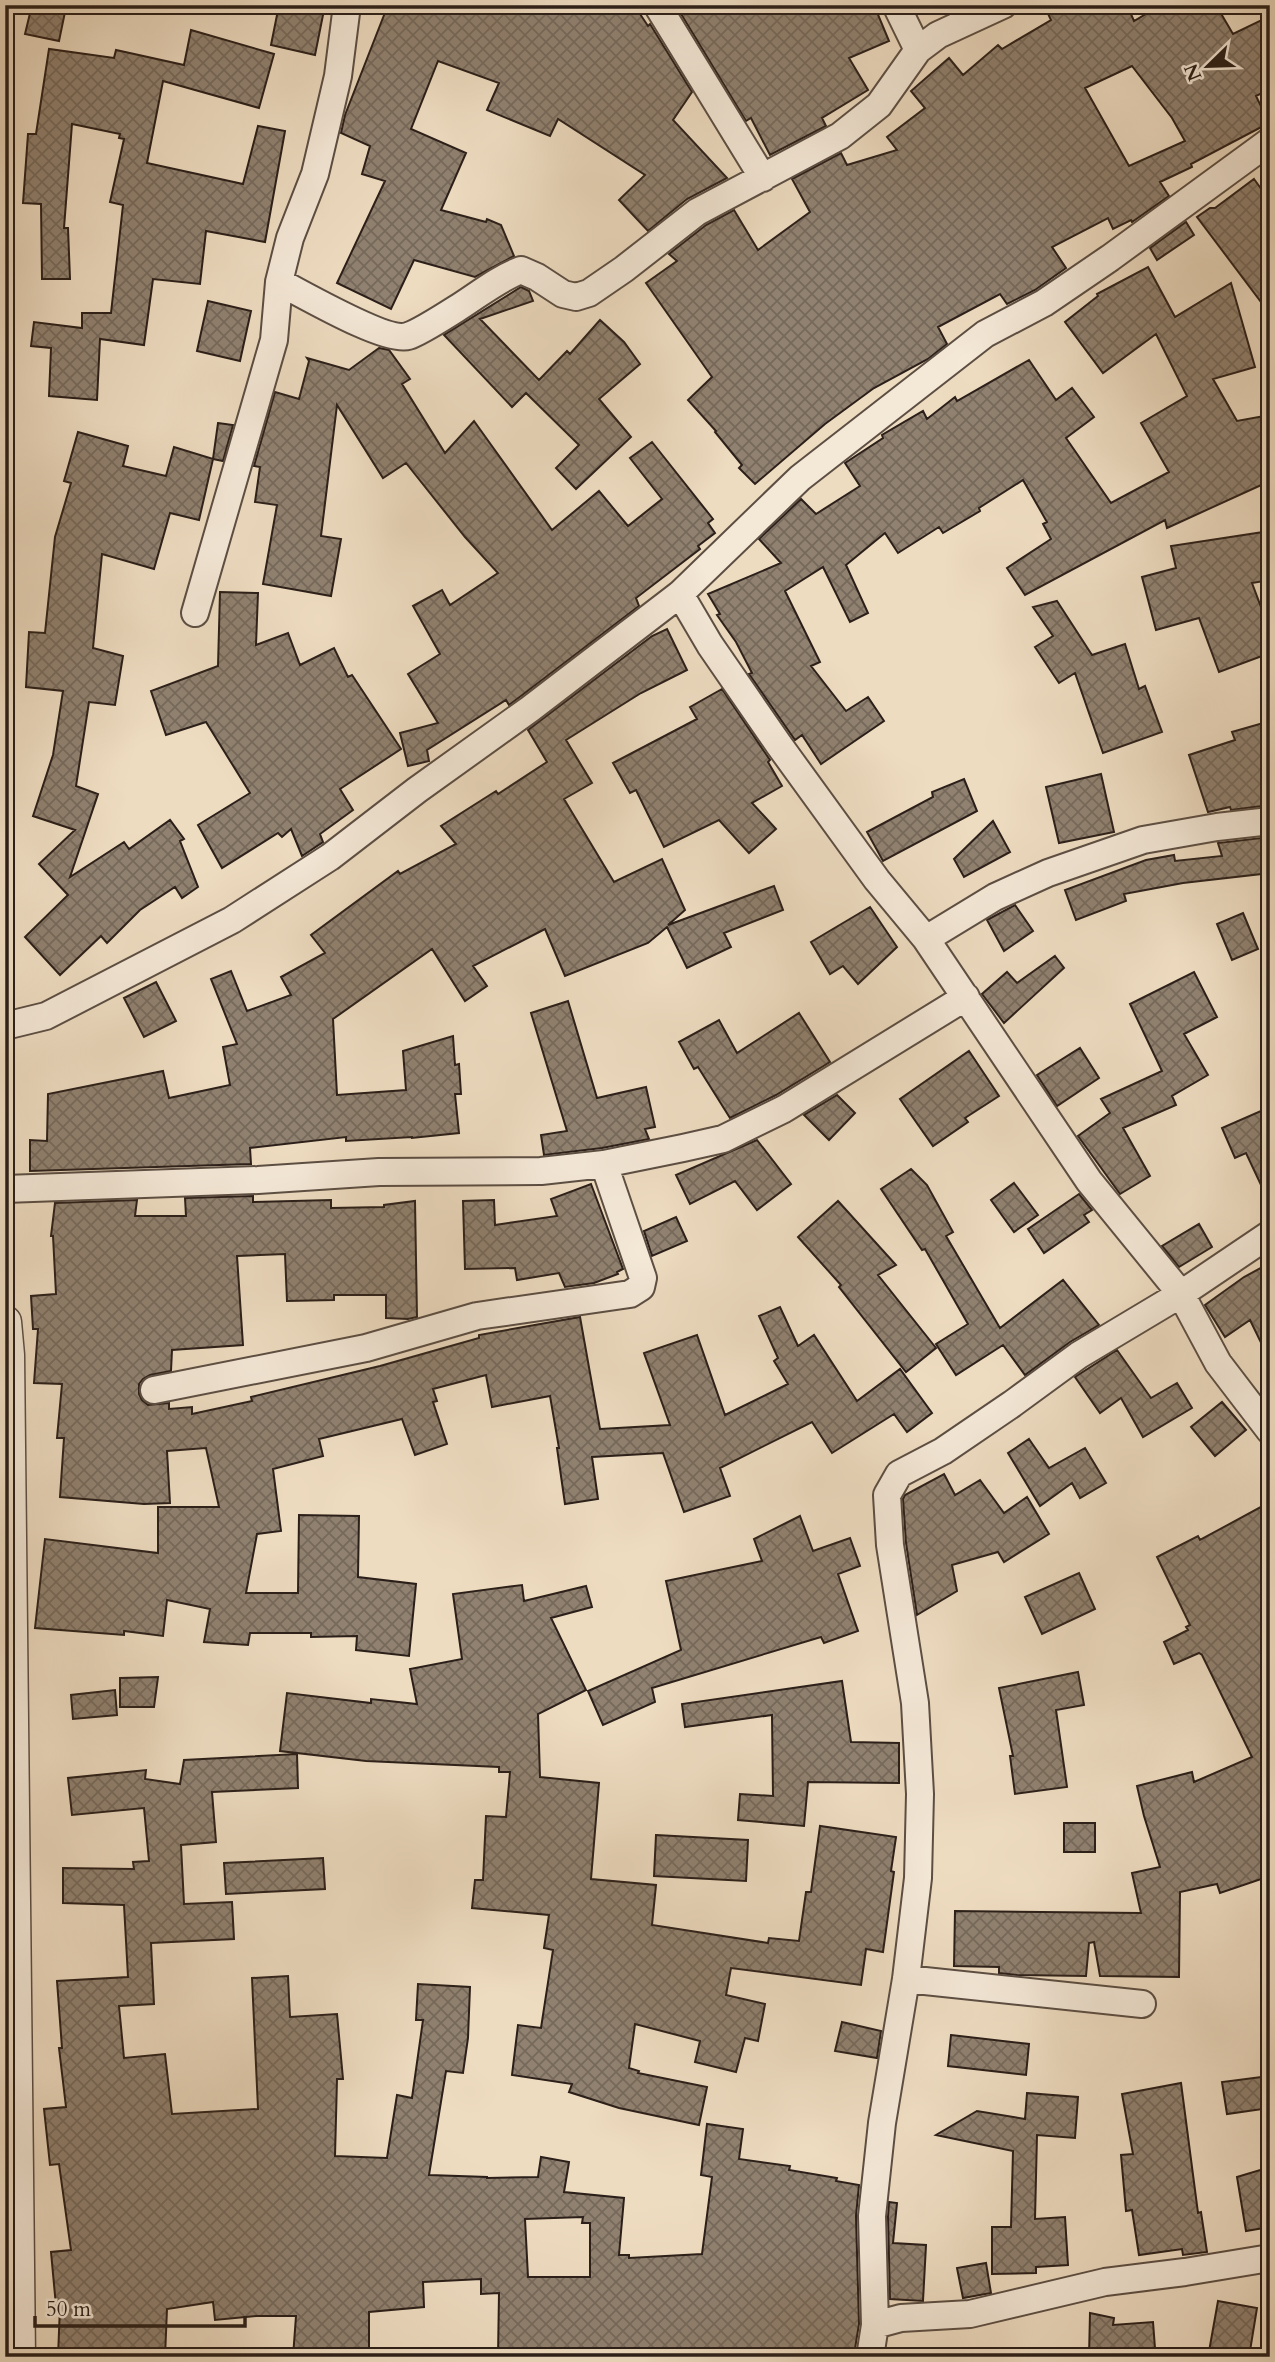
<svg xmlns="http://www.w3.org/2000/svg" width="1275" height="2362" viewBox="0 0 1275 2362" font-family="Cardo,serif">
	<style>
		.building { fill: url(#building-cross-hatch); stroke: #2b1f19; stroke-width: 2; fill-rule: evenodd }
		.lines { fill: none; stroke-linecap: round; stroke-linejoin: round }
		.minor-casing { stroke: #5c4e43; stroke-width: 30 }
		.tertiary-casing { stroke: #5c4e43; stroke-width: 35 }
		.minor { stroke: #f4e8d7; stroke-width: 26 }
		.tertiary { stroke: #f4e8d7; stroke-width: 32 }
	</style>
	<defs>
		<pattern id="building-cross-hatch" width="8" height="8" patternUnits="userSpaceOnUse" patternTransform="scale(1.75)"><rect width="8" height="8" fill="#908170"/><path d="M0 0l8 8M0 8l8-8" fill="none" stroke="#76695b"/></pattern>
	</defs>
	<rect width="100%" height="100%" fill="#eedcc1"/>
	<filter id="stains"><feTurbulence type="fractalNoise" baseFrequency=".00286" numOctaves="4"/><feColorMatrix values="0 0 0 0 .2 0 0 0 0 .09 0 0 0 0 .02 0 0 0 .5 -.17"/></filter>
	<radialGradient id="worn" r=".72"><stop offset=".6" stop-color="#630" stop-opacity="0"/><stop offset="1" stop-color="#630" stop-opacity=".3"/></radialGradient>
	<path class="building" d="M 32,5 L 65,12 L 59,41 L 25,34 Z
		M 279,5 L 325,5 L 315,55 L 271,45 Z
		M 388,5 L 575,5 L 592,11 L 602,5 L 634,5 L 648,26 L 650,24 L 692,92 L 673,120 L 727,178 L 687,199 L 648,231 L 619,200 L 645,175 L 558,119 L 550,136 L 487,110 L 499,83 L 438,61 L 411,129 L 466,153 L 441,210 L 486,222 L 487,219 L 501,225 L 514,256 L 475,277 L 414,260 L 391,309 L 337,283 L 385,181 L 362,174 L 370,146 L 341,133 L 345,115 Z
		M 686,5 L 874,5 L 889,41 L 849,58 L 868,90 L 822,118 L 826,126 L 770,155 L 751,118 L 746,121 L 678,9 Z
		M 1044,5 L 1127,5 L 1134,21 L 1161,5 L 1216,5 L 1233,34 L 1270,16 L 1270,89 L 1256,96 L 1269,123 L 1191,164 L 1192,167 L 1160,182 L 1169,196 L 1132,222 L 1131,220 L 1113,229 L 1108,218 L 1052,247 L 1066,268 L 1035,290 L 1007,304 L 1000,294 L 938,327 L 947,344 L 928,359 L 874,388 L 825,424 L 755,484 L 739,468 L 742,465 L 715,432 L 716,431 L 688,400 L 712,377 L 646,283 L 677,261 L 669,254 L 706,225 L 734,210 L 758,250 L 810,212 L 792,179 L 841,153 L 847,165 L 897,150 L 887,137 L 925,108 L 911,91 L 949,58 L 963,75 L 998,45 L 1002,49 L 1051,20 ZM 1132,66 L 1172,118 L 1185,141 L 1129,166 L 1085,88 Z
		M 191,30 L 274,54 L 259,108 L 163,81 L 147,163 L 243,184 L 258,126 L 285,131 L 265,242 L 206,231 L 200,284 L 153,279 L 144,345 L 100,339 L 97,400 L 49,396 L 51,348 L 31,346 L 34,322 L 82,328 L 82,313 L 111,313 L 123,205 L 110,202 L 124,139 L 119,138 L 120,134 L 72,124 L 64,228 L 68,228 L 70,279 L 42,279 L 41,204 L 23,203 L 28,134 L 36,134 L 49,49 L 114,58 L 116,50 L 184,65 Z
		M 1254,179 L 1270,201 L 1270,314 L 1197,217 L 1210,208 L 1215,208 Z
		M 1186,222 L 1194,235 L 1157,260 L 1150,248 Z
		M 1148,267 L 1175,317 L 1231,283 L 1255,367 L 1213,379 L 1237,421 L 1270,415 L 1270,481 L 1167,528 L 1165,520 L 1025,595 L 1007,568 L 1051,539 L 1043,524 L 1047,522 L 1023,480 L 979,508 L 980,511 L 943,533 L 939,527 L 898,553 L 885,533 L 846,565 L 868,613 L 850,622 L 823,567 L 785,591 L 820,662 L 811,666 L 846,711 L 868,697 L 884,721 L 821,764 L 802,735 L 795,740 L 749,674 L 752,673 L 736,642 L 717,615 L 720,614 L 708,594 L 781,563 L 759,539 L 801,499 L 816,514 L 860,486 L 845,463 L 883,438 L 882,435 L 923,411 L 927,419 L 955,397 L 957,401 L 1029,360 L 1056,400 L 1072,388 L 1094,417 L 1066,438 L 1111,503 L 1169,472 L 1141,423 L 1187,396 L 1156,334 L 1103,373 L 1065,322 L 1098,296 L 1097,294 Z
		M 521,287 L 529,291 L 533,301 L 480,319 L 539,380 L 567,351 L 570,354 L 600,320 L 624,342 L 640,364 L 599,399 L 631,437 L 576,489 L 556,468 L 579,445 L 526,393 L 512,407 L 444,335 Z
		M 208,301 L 251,311 L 240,361 L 197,351 Z
		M 379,348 L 389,350 L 410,379 L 402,384 L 445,453 L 474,421 L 552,530 L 599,491 L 628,526 L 662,499 L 630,458 L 652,442 L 713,519 L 708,523 L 715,533 L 698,546 L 700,549 L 636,598 L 639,606 L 521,696 L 509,705 L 506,700 L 427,750 L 429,761 L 408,766 L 400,733 L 438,723 L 408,674 L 440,654 L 413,606 L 442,590 L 450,605 L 498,573 L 465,537 L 406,463 L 383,478 L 337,405 L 321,536 L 341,539 L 331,596 L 263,584 L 277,505 L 255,502 L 260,467 L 254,466 L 275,392 L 299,399 L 309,361 L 307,358 L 349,370 Z
		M 218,423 L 233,425 L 223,461 L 213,459 L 199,520 L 170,513 L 154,569 L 102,554 L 93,648 L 123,656 L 115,705 L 89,702 L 76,786 L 98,794 L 70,877 L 124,842 L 129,849 L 170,820 L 184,839 L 180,841 L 198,887 L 182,898 L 175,887 L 140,910 L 107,943 L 101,936 L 60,975 L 25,937 L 68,895 L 39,864 L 75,830 L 33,816 L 53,755 L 63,691 L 26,687 L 29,632 L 45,633 L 55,537 L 71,483 L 64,481 L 78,432 L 128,446 L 123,466 L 166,476 L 174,447 L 213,459 Z
		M 1270,531 L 1270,580 L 1252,583 L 1270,631 L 1270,653 L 1219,672 L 1199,618 L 1156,630 L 1142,577 L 1176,568 L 1171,546 Z
		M 220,592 L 258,593 L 256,645 L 288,633 L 300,665 L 334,648 L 348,677 L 352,675 L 401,749 L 340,789 L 353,810 L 320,834 L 323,842 L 302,856 L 291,829 L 282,837 L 278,833 L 222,868 L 198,825 L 250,793 L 206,722 L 166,735 L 151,691 L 218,666 Z
		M 1057,601 L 1092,655 L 1125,644 L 1139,689 L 1145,686 L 1162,732 L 1103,753 L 1075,673 L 1059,683 L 1035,647 L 1053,636 L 1033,607 Z
		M 667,629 L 687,670 L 641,693 L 566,740 L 592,783 L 564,799 L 614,882 L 662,859 L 685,910 L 668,925 L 774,886 L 783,910 L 724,933 L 731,947 L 687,968 L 667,927 L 648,943 L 565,976 L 545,929 L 473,966 L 487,986 L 465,1001 L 432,949 L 333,1019 L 337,1095 L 406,1090 L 403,1051 L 453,1036 L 455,1065 L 459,1064 L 461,1094 L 455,1094 L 459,1133 L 412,1138 L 412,1137 L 346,1141 L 346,1137 L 250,1148 L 251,1164 L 30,1171 L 30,1140 L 47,1141 L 48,1094 L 163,1071 L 169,1098 L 230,1085 L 223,1047 L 237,1044 L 211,979 L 231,971 L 247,1011 L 291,995 L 281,977 L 325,953 L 311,935 L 398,871 L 400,874 L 456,844 L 441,826 L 496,791 L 498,794 L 547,762 L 528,730 L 652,636 Z
		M 722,689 L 770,760 L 768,762 L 782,786 L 752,803 L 776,829 L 749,853 L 719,820 L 664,847 L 636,790 L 630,793 L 613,763 L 697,719 L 690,707 Z
		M 1270,721 L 1270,805 L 1231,810 L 1230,807 L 1208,812 L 1189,755 L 1235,740 L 1232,732 Z
		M 1101,774 L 1114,832 L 1059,843 L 1046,787 Z
		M 964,779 L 977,811 L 883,861 L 867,832 L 933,797 L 932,792 Z
		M 993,821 L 1010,852 L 964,877 L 954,859 Z
		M 1270,837 L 1270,873 L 1183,883 L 1124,894 L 1126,901 L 1076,920 L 1065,890 L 1146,860 L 1174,855 L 1175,861 L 1222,856 L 1218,843 Z
		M 1015,905 L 1033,931 L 1004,951 L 987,920 Z
		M 870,907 L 897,947 L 858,984 L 843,966 L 830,974 L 811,942 Z
		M 1243,913 L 1258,949 L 1232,960 L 1217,924 Z
		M 1055,956 L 1064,968 L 1004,1023 L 982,994 L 1007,972 L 1017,983 Z
		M 1194,972 L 1217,1017 L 1184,1034 L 1208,1075 L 1172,1096 L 1176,1105 L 1123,1128 L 1150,1176 L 1120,1194 L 1078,1136 L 1110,1113 L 1101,1099 L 1162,1071 L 1130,1004 Z
		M 156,982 L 176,1021 L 144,1037 L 124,998 Z
		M 568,1001 L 597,1098 L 646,1087 L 655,1127 L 645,1129 L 649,1139 L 602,1148 L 544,1155 L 541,1135 L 567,1131 L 531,1013 Z
		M 799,1013 L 830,1062 L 776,1095 L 730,1118 L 698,1067 L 694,1069 L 679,1042 L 719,1020 L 737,1053 Z
		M 1080,1048 L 1099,1078 L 1057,1106 L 1037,1075 Z
		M 969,1051 L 999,1096 L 965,1118 L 968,1122 L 933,1146 L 900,1099 Z
		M 837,1095 L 855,1113 L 829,1140 L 804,1115 Z
		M 1270,1107 L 1270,1204 L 1246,1153 L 1235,1158 L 1222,1128 Z
		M 757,1140 L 791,1184 L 757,1210 L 735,1181 L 690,1204 L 676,1175 Z
		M 911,1169 L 927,1185 L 953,1232 L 946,1236 L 1000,1328 L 1063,1280 L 1099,1325 L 1070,1342 L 1025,1375 L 1003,1345 L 956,1375 L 936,1344 L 968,1324 L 925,1249 L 922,1250 L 881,1189 Z
		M 1014,1183 L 1038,1215 L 1014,1232 L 991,1200 Z
		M 591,1184 L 623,1269 L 617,1272 L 618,1274 L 594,1283 L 565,1287 L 559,1273 L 517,1280 L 515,1268 L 465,1269 L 463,1201 L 494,1200 L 495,1225 L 557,1216 L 551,1199 Z
		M 1079,1194 L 1092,1210 L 1084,1215 L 1089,1222 L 1044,1253 L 1028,1229 Z
		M 253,1196 L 253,1202 L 331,1200 L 331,1208 L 384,1207 L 384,1205 L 415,1201 L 417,1317 L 408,1319 L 386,1318 L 386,1295 L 334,1295 L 334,1300 L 287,1301 L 285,1254 L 237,1256 L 243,1345 L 172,1350 L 171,1371 L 150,1375 L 143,1379 L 139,1384 L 139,1394 L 142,1400 L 148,1405 L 169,1403 L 169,1409 L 192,1407 L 192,1414 L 252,1401 L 251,1397 L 380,1366 L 479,1338 L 479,1335 L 580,1317 L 600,1429 L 670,1425 L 644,1353 L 697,1335 L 725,1415 L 788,1384 L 774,1361 L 778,1358 L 759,1316 L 780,1307 L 798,1346 L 814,1335 L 857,1401 L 900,1369 L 932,1413 L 907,1432 L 894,1414 L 832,1453 L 812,1422 L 720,1468 L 730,1496 L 684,1512 L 663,1453 L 592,1457 L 598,1499 L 565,1504 L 557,1448 L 559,1448 L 550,1396 L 492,1407 L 486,1375 L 433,1389 L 437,1401 L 433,1402 L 447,1444 L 415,1455 L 402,1419 L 319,1439 L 323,1456 L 273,1469 L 281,1531 L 257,1534 L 246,1593 L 298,1593 L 299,1515 L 359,1516 L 358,1577 L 416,1584 L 409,1656 L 356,1650 L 357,1636 L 311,1637 L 311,1633 L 250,1633 L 248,1645 L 204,1642 L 210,1609 L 167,1600 L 163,1636 L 124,1631 L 124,1635 L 35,1628 L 45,1539 L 158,1553 L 158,1507 L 219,1507 L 206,1448 L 167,1451 L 170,1503 L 144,1504 L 60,1497 L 64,1438 L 57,1438 L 62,1384 L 34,1383 L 38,1329 L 33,1329 L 31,1296 L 56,1294 L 53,1236 L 51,1236 L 55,1203 L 137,1200 L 135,1216 L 186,1216 L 185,1198 Z
		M 838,1201 L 896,1265 L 878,1275 L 936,1348 L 906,1372 L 839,1287 L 841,1285 L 798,1237 Z
		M 676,1217 L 687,1241 L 652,1256 L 644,1231 Z
		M 1199,1224 L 1212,1247 L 1179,1267 L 1162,1246 Z
		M 1270,1263 L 1270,1361 L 1250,1320 L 1225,1337 L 1205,1305 L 1244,1277 Z
		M 1117,1350 L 1151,1398 L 1177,1383 L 1192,1408 L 1143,1437 L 1121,1398 L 1100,1413 L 1075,1377 Z
		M 1222,1402 L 1246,1430 L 1215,1456 L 1191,1427 Z
		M 1029,1439 L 1049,1468 L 1085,1448 L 1106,1483 L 1080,1498 L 1072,1483 L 1040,1506 L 1008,1453 Z
		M 944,1474 L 955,1495 L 980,1480 L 1004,1513 L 1027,1497 L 1049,1534 L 1004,1562 L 998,1552 L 952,1565 L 957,1591 L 917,1615 L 906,1543 L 903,1499 L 905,1495 Z
		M 1270,1502 L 1270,1876 L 1220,1893 L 1217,1884 L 1180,1892 L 1179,1977 L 1100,1976 L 1094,1942 L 1089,1943 L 1086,1976 L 1017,1975 L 999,1973 L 999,1967 L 954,1966 L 955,1911 L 1141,1913 L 1132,1873 L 1160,1867 L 1144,1816 L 1137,1786 L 1192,1772 L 1194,1782 L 1252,1757 L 1202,1655 L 1199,1653 L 1174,1664 L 1164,1642 L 1188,1630 L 1186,1627 L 1190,1625 L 1157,1557 L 1198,1536 L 1200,1540 Z
		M 800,1516 L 813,1551 L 850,1538 L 860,1566 L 838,1574 L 858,1631 L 824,1643 L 821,1637 L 652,1688 L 655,1702 L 603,1725 L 588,1691 L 681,1650 L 666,1581 L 762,1561 L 754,1539 Z
		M 1079,1573 L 1095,1609 L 1042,1634 L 1025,1597 Z
		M 522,1585 L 524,1601 L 586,1586 L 592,1607 L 551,1618 L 586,1690 L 538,1714 L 540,1777 L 599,1783 L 591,1879 L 656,1885 L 652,1925 L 768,1943 L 769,1938 L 799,1941 L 806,1892 L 811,1892 L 820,1826 L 896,1837 L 891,1871 L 894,1872 L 883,1952 L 866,1949 L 861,1985 L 731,1968 L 726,1995 L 765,2004 L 758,2041 L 745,2038 L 736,2072 L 695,2062 L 700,2041 L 635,2024 L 629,2068 L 639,2071 L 638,2073 L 707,2087 L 699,2125 L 619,2108 L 569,2092 L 572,2084 L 512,2075 L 518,2025 L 541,2028 L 553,1950 L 544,1948 L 549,1915 L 472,1908 L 475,1880 L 483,1880 L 486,1816 L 506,1817 L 510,1772 L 499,1772 L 499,1767 L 366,1761 L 280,1751 L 287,1693 L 371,1703 L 371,1699 L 417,1704 L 410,1669 L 462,1659 L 453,1594 Z
		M 1078,1672 L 1084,1705 L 1056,1710 L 1067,1787 L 1015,1794 L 1010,1756 L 1013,1756 L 999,1688 Z
		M 158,1677 L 154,1707 L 120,1707 L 120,1678 Z
		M 842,1681 L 851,1742 L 899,1743 L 899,1783 L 808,1782 L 804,1826 L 738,1820 L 740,1794 L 773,1796 L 772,1715 L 685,1727 L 682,1704 Z
		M 115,1690 L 117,1715 L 73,1719 L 71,1695 Z
		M 297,1754 L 298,1788 L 212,1792 L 216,1842 L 181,1845 L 184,1904 L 232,1902 L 234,1939 L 151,1943 L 154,2004 L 119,2006 L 124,2058 L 165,2054 L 172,2114 L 258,2109 L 252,1978 L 288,1976 L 290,2017 L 337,2014 L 343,2079 L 337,2079 L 335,2156 L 387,2158 L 397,2095 L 412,2098 L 423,2020 L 416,2020 L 418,1984 L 470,1987 L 468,2038 L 463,2073 L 446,2071 L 429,2175 L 487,2177 L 487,2178 L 538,2177 L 541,2157 L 569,2162 L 564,2192 L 624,2198 L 619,2255 L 629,2255 L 629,2258 L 702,2254 L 712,2177 L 701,2175 L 707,2124 L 743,2129 L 739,2159 L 790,2166 L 789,2170 L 837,2178 L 836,2181 L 859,2185 L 856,2216 L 859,2324 L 854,2355 L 791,2348 L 791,2357 L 498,2357 L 499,2293 L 481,2294 L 481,2279 L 423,2282 L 424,2307 L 369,2312 L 369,2357 L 293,2357 L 296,2316 L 256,2316 L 215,2320 L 213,2302 L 167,2309 L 165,2357 L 58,2357 L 60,2306 L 56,2306 L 51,2252 L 71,2250 L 59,2164 L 50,2165 L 44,2109 L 66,2107 L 59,2048 L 62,2048 L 57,1981 L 128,1977 L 124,1905 L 63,1903 L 63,1868 L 134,1869 L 133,1862 L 149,1861 L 144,1808 L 72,1815 L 68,1778 L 146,1770 L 145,1779 L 180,1784 L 184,1760 ZM 583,2217 L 582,2223 L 590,2223 L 590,2277 L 528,2277 L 525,2219 Z
		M 1064,1823 L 1095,1823 L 1095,1852 L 1064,1852 Z
		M 656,1835 L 748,1840 L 746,1881 L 654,1876 Z
		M 323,1858 L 325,1889 L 226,1894 L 224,1863 Z
		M 842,2022 L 881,2031 L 877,2058 L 835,2051 Z
		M 951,2035 L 1029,2044 L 1026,2075 L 948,2066 Z
		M 1270,2076 L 1270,2108 L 1227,2114 L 1222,2082 Z
		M 1181,2083 L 1198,2213 L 1201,2212 L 1207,2252 L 1183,2255 L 1182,2249 L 1139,2255 L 1132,2210 L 1126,2211 L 1121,2155 L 1133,2154 L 1122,2094 Z
		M 1027,2093 L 1078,2097 L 1075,2138 L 1037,2135 L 1035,2219 L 1065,2217 L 1068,2265 L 1036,2267 L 1036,2273 L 992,2274 L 992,2227 L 1011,2227 L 1013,2151 L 936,2135 L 977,2111 L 1025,2119 Z
		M 1270,2167 L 1270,2227 L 1246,2231 L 1237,2177 Z
		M 889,2202 L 897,2203 L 893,2243 L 926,2245 L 923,2301 L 890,2299 L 888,2217 Z
		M 986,2263 L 991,2293 L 963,2298 L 957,2268 Z
		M 1218,2301 L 1257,2308 L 1249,2357 L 1208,2357 Z
		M 1090,2313 L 1114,2318 L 1113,2325 L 1153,2322 L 1155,2348 L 1115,2351 L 1115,2357 L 1089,2357 Z"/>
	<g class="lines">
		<defs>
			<path id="minor" d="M 657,5 L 763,178
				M 896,5 L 918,50
				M 279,282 C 303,294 386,343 408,336 C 418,333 445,316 456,309 C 477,296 497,279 521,270 L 537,277 L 563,294 L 576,297 L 589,293 L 624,269 L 697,212 L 840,136 L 879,105 L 918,50 L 938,35 L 1003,5
				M 680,594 L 710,645 L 779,745 L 877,880 L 926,939 L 1089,1181 L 1181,1294 L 1218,1363 L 1270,1431
				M 195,613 L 274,340 L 279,282 L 290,238 L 315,174 L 338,76 L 347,5
				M 926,939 L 995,897 L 1048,873 L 1143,840 L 1217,827 L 1270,821
				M 5,1026 L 46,1016 L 232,920 L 330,857 L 417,790 L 530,709 L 680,594 L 800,478 L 985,334 L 1044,303 L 1110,258 L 1270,141
				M 5,1189 L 258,1180 L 379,1172 L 541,1171 L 604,1164 L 683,1148 L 723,1139 L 784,1109 L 966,997
				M 154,1390 L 366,1348 L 477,1316 L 630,1294 L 641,1287 L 643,1278 L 604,1164
				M 906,1979 L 1142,2004
				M 875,2325 L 901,2318 L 970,2314 L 1105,2282 L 1185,2272 L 1270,2258
				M 870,2357 L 875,2325 L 872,2216 L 882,2123 L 906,1979 L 918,1878 L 920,1794 L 915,1703 L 890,1545 L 887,1495 L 899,1474 L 943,1451 L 1012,1404 L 1079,1355 L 1181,1294 L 1270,1234"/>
			<path id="tertiary" d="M 5,1322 L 8,1355 L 19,2357"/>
		</defs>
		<use href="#minor" class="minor-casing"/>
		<use href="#tertiary" class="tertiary-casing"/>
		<use href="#minor" class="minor"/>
		<use href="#tertiary" class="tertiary"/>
	</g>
	<rect width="1275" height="2362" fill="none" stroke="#eedcc1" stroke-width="28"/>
	<rect x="7" y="7" width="1261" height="2348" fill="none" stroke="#2b1f19" stroke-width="3.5"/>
	<rect x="14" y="14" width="1247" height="2334" fill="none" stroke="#2b1f19" stroke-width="2"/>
	<g transform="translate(1208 66) rotate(247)" stroke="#f4e8d7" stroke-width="5" paint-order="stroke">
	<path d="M0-5L12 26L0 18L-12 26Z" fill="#2b1f19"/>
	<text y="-10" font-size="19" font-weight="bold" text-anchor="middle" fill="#2b1f19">N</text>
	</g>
	<path d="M35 2316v10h210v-10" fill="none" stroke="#2b1f19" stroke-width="3.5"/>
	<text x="46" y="2316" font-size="21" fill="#2b1f19" stroke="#f4e8d7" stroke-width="5" paint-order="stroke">50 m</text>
	<rect width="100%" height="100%" filter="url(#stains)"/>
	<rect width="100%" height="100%" fill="url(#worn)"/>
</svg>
